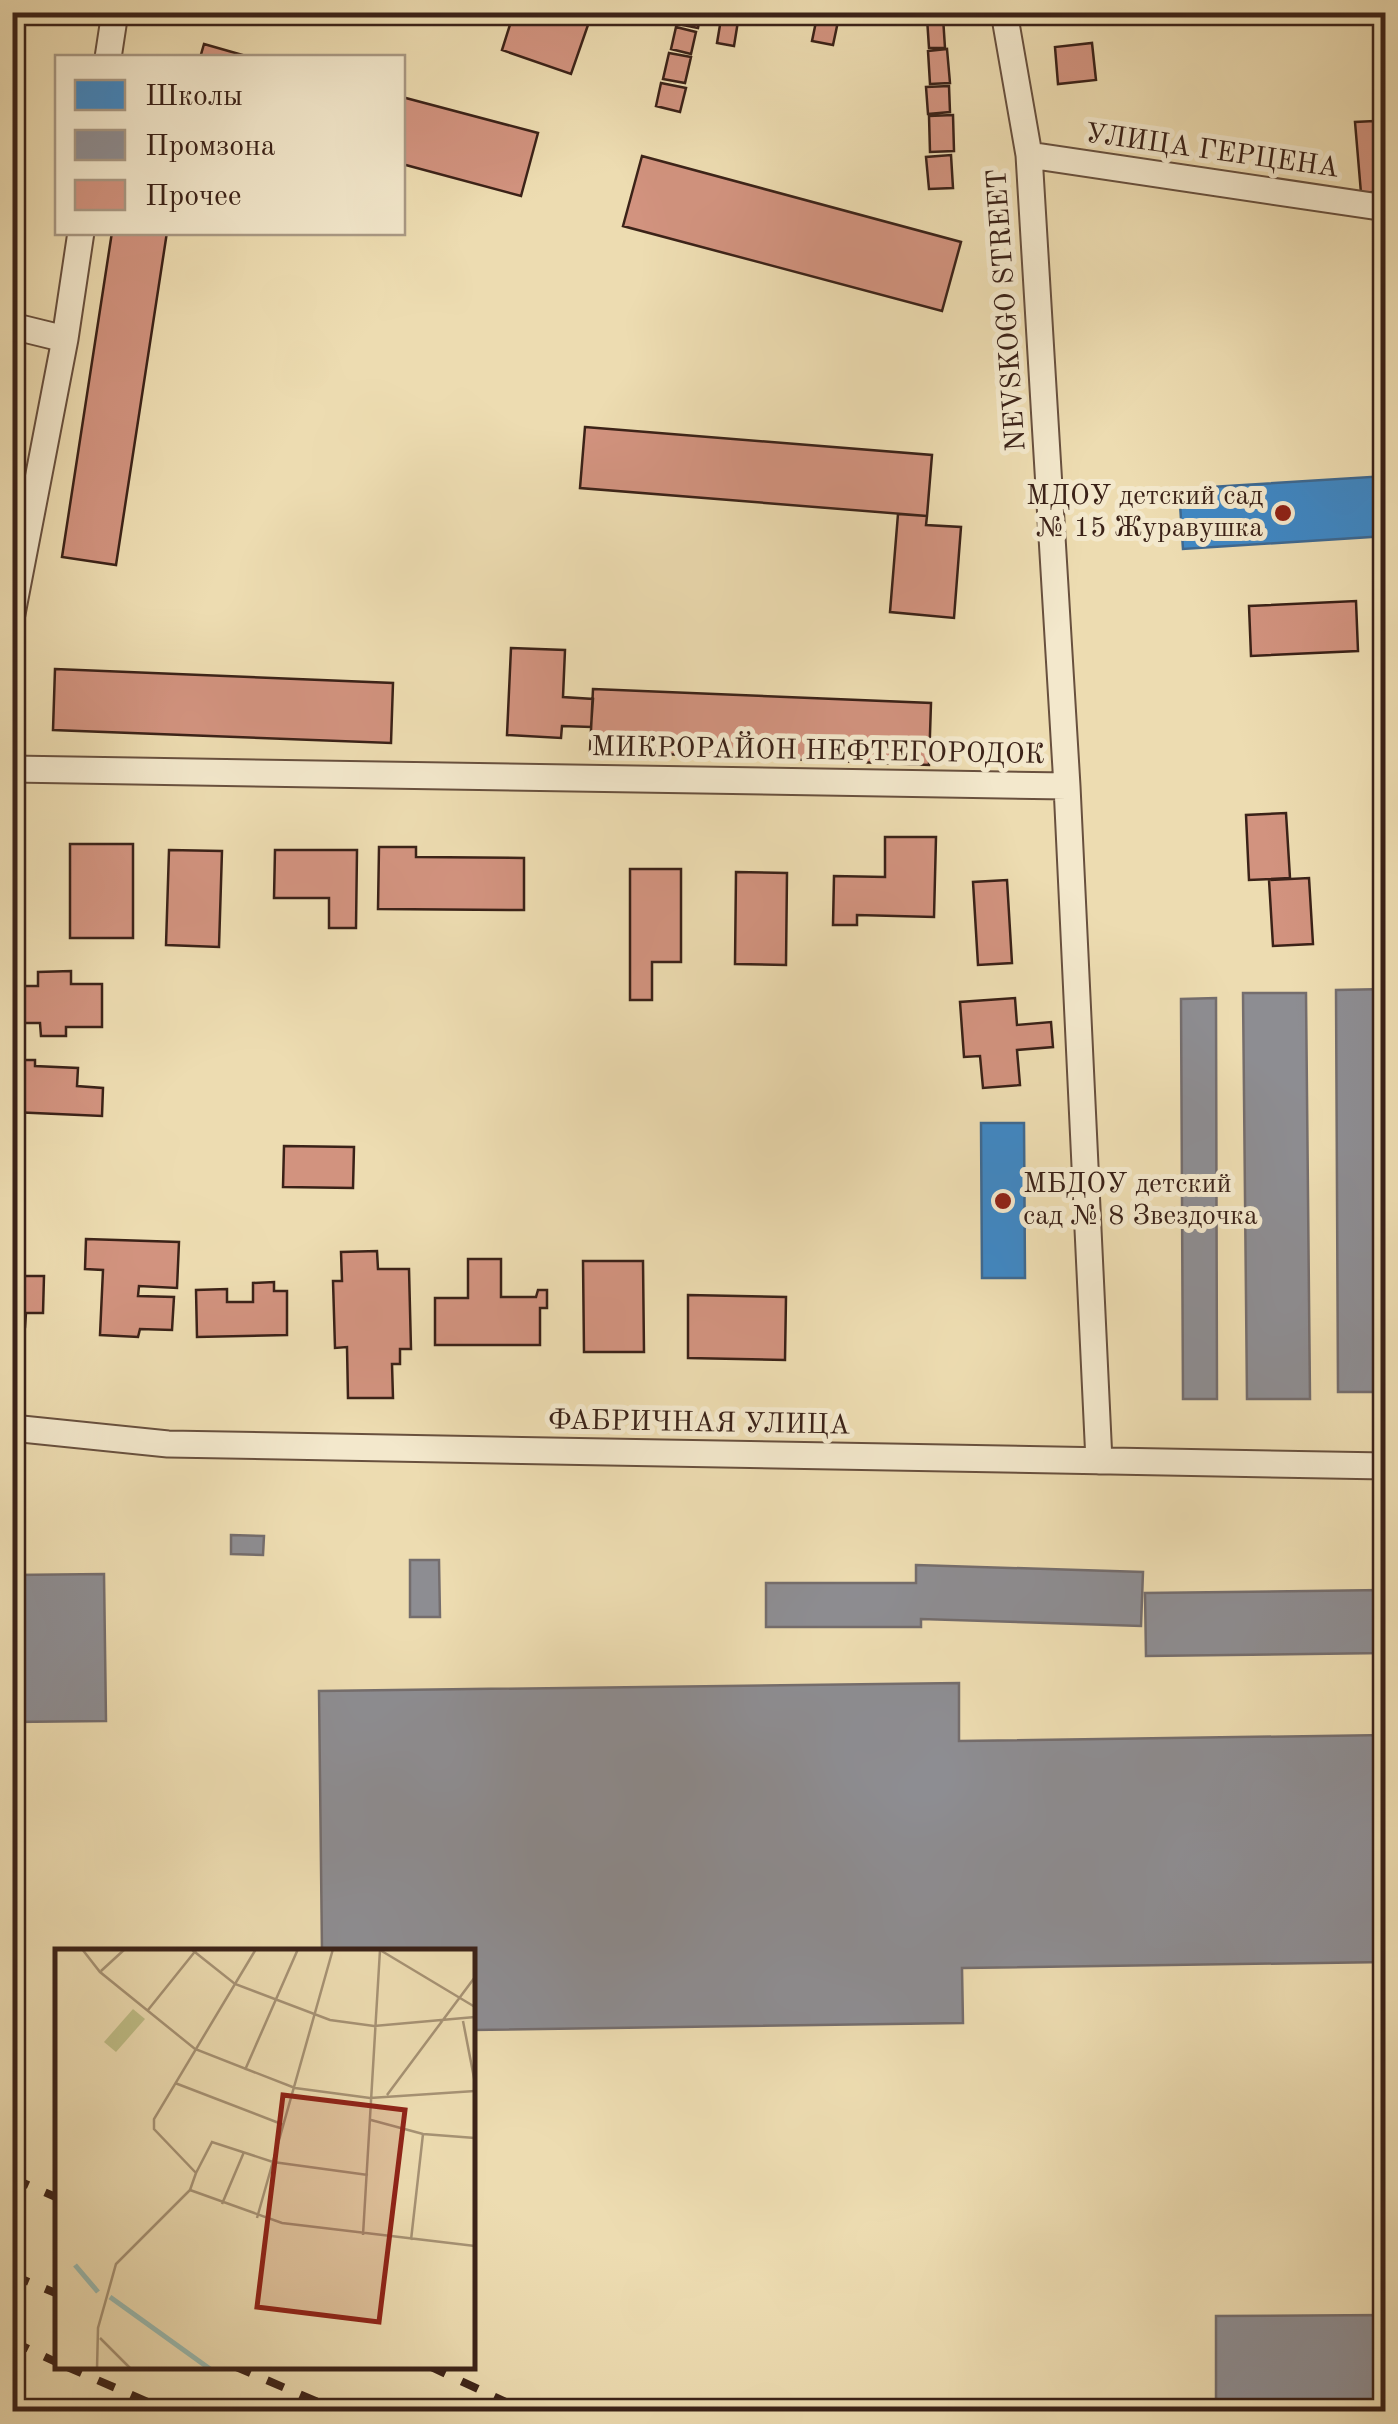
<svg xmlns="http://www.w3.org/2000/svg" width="1398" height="2424" viewBox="0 0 1398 2424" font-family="'Old Standard TT',serif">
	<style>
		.schools { fill: #3f88c5; stroke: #3e6991; stroke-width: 2.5 }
		.industry { fill: #8d8d92; stroke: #746d6d; stroke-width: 2.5 }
		.building { fill: #d2937f; stroke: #3b2218; stroke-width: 2.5 }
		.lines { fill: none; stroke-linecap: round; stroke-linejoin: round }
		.street-casing { stroke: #68503e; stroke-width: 29 }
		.street { stroke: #f3e8cc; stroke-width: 25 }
		.rail { stroke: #3b2218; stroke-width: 8; stroke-dasharray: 18 18; stroke-linecap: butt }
		.poi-dot { fill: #8f2418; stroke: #f3e8cc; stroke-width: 4 }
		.labels { text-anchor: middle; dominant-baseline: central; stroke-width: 10; stroke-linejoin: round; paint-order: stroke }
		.street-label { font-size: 28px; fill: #3b2218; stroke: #f3e8cc }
		.poi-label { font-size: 28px; fill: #3b2218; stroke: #f3e8cc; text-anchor: end }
		.inset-river { fill: none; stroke: #9abab0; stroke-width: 5 }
		.inset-road { fill: none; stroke: #a69274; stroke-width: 2.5 }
		.view { fill: #8f2418; fill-opacity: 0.15; stroke: #8f2418; stroke-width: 5 }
		.inset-edge { fill: none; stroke: #3b2218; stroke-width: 5 }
	</style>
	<rect width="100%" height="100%" fill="#eddcb1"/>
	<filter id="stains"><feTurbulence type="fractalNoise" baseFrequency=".002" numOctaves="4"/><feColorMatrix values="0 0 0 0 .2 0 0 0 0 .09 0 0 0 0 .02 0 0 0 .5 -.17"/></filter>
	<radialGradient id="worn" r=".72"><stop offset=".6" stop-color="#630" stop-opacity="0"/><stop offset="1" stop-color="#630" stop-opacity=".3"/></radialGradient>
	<path class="schools" d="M 1386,476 L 1386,536 L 1183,549 L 1179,489 Z
		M 981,1123 L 1024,1123 L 1025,1278 L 982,1278 Z"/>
	<path class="industry" d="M 1386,989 L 1386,1392 L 1338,1392 L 1336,990 Z
		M 1243,993 L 1306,993 L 1310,1399 L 1247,1399 Z
		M 1216,998 L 1217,1399 L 1183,1399 L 1181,999 Z
		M 231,1535 L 264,1536 L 263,1555 L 231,1554 Z
		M 410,1560 L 439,1560 L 440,1617 L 410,1617 Z
		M 916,1565 L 1143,1572 L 1141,1626 L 921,1619 L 921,1627 L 766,1627 L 766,1583 L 916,1583 Z
		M 104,1574 L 106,1721 L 12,1722 L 12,1575 Z
		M 1383,1590 L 1384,1653 L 1146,1656 L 1145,1593 Z
		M 959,1683 L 959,1741 L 1386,1735 L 1386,1962 L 962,1968 L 963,2023 L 472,2030 L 472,1952 L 322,1952 L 319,1691 Z
		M 1386,2315 L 1386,2412 L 1216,2412 L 1216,2316 Z"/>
	<path class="building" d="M 12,12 L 23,12 L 12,47 Z
		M 514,12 L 551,12 L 588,25 L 571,74 L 502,50 Z
		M 680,12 L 701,12 L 698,28 L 678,24 Z
		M 818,12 L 840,12 L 833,45 L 812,41 Z
		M 858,12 L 901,12 L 899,24 L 857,18 Z
		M 1049,12 L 1097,12 L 1097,16 L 1050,22 Z
		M 1261,12 L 1304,12 L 1263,20 Z
		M 722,13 L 739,15 L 734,46 L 717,43 Z
		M 943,17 L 945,48 L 929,48 L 927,18 Z
		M 676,27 L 696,32 L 691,54 L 671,49 Z
		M 1092,43 L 1096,80 L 1058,84 L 1055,47 Z
		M 204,44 L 253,58 L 200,58 Z
		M 947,49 L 950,83 L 930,84 L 928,51 Z
		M 669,53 L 691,57 L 685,83 L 663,79 Z
		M 661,83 L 686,88 L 680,112 L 656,106 Z
		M 949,86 L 950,112 L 928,114 L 926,87 Z
		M 402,97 L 538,133 L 521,196 L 402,164 Z
		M 953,115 L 954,151 L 930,152 L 929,116 Z
		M 1374,121 L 1377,155 L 1386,155 L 1386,191 L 1361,193 L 1355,122 Z
		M 951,155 L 953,188 L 929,189 L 926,157 Z
		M 642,156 L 961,242 L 942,311 L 623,226 Z
		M 112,232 L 167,232 L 116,565 L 62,557 Z
		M 585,427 L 932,455 L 927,516 L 580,488 Z
		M 898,514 L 927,516 L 926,525 L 961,527 L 954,618 L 890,612 Z
		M 1356,601 L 1358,651 L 1251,656 L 1249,606 Z
		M 511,648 L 565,650 L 563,697 L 593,699 L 591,727 L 562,726 L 561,738 L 507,735 Z
		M 55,669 L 393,683 L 391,743 L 53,730 Z
		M 593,689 L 931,703 L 929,765 L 590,751 Z
		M 1286,813 L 1290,878 L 1249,880 L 1246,815 Z
		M 885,837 L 936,837 L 934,917 L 857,915 L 857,925 L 833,925 L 834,876 L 885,877 Z
		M 70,844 L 133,844 L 133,938 L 70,938 Z
		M 379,847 L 416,847 L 416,857 L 524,858 L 524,910 L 378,909 Z
		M 169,850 L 222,851 L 219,947 L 166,945 Z
		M 275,850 L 357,850 L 356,928 L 329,928 L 329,898 L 274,898 Z
		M 630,869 L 681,869 L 681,962 L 652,962 L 652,1000 L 630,1000 Z
		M 736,872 L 787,873 L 786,965 L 735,964 Z
		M 1309,878 L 1313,944 L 1273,946 L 1269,880 Z
		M 1007,880 L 1012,963 L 978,965 L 973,882 Z
		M 71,971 L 71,984 L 102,984 L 102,1027 L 66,1027 L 66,1036 L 41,1036 L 40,1023 L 12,1023 L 12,986 L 38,986 L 38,972 Z
		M 1015,998 L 1017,1025 L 1051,1022 L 1053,1047 L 1017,1050 L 1020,1085 L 983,1088 L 980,1056 L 964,1057 L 960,1002 Z
		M 12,1060 L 35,1060 L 35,1066 L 78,1068 L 77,1086 L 103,1088 L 102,1116 L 12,1112 Z
		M 284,1146 L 354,1147 L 353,1188 L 283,1187 Z
		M 86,1239 L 179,1242 L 177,1288 L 139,1286 L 138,1296 L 174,1297 L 172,1330 L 140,1329 L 138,1337 L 100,1335 L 103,1270 L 85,1269 Z
		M 377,1251 L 378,1269 L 409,1269 L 411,1349 L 400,1349 L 400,1364 L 392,1364 L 393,1398 L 348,1398 L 347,1347 L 335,1348 L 333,1281 L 342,1281 L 341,1252 Z
		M 468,1259 L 501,1259 L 501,1297 L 536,1297 L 538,1290 L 547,1290 L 547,1308 L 540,1308 L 540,1345 L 435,1345 L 435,1298 L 468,1298 Z
		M 583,1261 L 643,1261 L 644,1352 L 584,1352 Z
		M 12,1276 L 44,1276 L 43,1313 L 26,1313 L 25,1327 L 12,1327 Z
		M 274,1282 L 274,1291 L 287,1291 L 287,1335 L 197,1337 L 196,1290 L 227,1289 L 227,1302 L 253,1302 L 253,1283 Z
		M 688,1295 L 786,1297 L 785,1360 L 688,1358 Z"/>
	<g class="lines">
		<defs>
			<path id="street" d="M 1004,12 L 1029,155 L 1067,786 L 1099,1461
				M 108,58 L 115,12
				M 1029,155 L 1386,208
				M 12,326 L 65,339
				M 12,614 L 65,339 L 81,232
				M 12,769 L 1067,786
				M 12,1428 L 168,1444 L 1386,1466"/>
		</defs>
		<use href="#street" class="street-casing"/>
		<use href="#street" class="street"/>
		<path class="rail" d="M 12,2178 L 58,2198
			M 12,2275 L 58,2294
			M 12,2341 L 58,2363
			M 65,2366 L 171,2412
			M 234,2366 L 341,2412
			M 429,2366 L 527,2412"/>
	</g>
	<g class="poi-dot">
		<circle cx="1283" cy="513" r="10"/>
		<circle cx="1003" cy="1201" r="10"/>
	</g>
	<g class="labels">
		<g class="street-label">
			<text transform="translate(1212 152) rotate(8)">УЛИЦА ГЕРЦЕНА</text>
			<text transform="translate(1008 310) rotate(-94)">NEVSKOGO STREET</text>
			<text transform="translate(818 752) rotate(1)">МИКРОРАЙОН НЕФТЕГОРОДОК</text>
			<text transform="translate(699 1424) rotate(1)">ФАБРИЧНАЯ УЛИЦА</text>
		</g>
		<g class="poi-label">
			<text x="1263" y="497">МДОУ детский сад<tspan x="1263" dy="32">№ 15 Журавушка</tspan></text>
			<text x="1023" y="1185" text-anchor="start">МБДОУ детский<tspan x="1023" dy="32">сад № 8 Звездочка</tspan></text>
		</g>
	</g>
	<g transform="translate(55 1949)">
		<rect width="420" height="420" fill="#eddcb1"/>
		<path d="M 78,60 L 90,70 L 61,103 L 49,93 Z" fill="#bfbe87"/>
		<path class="inset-river" d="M 20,316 L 43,343M 55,348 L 155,420"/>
		<path class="inset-road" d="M 27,0 L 45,23 L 140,100 L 240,139 L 315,149 L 420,142M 136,0 L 180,35 L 275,71 L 319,77 L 420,68M 318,0 L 353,0M 325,1 L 420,58M 46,22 L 70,0M 93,61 L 142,0M 408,72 L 420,134M 190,121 L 243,0M 120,134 L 229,176M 332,146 L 420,28M 316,171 L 368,185 L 420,189M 141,224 L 157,193 L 218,213 L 313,226M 135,241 L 227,274 L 420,297M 167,255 L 189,203M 202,269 L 278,0M 308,286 L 325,1M 356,291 L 368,185M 45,389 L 76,420M 42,420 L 43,379 L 61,315 L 135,241 L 141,224 L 99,180 L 99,170 L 201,0"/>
		<path class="view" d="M 228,146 L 350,161 L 324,373 L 202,358 Z"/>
		<rect width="420" height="420" class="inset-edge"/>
	</g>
	<rect width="1398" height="2424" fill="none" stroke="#eddcb1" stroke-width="50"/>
	<rect x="15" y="15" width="1368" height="2394" fill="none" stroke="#3b2218" stroke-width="5"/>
	<rect x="25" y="25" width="1348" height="2374" fill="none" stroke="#3b2218" stroke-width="2.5"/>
	<rect x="55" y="55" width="350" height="180" fill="#f3e8cc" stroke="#a99984" stroke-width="2.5"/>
	<rect x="75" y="80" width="50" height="30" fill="#3f88c5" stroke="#a99984" stroke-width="2.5"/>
	<text x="145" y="105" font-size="30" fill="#3b2218">Школы</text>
	<rect x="75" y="130" width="50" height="30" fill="#8d8d92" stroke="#a99984" stroke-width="2.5"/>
	<text x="145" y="155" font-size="30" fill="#3b2218">Промзона</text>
	<rect x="75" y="180" width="50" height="30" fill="#d2937f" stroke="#a99984" stroke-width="2.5"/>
	<text x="145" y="205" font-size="30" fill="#3b2218">Прочее</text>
	<rect width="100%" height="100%" filter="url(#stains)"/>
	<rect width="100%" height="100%" fill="url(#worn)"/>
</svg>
